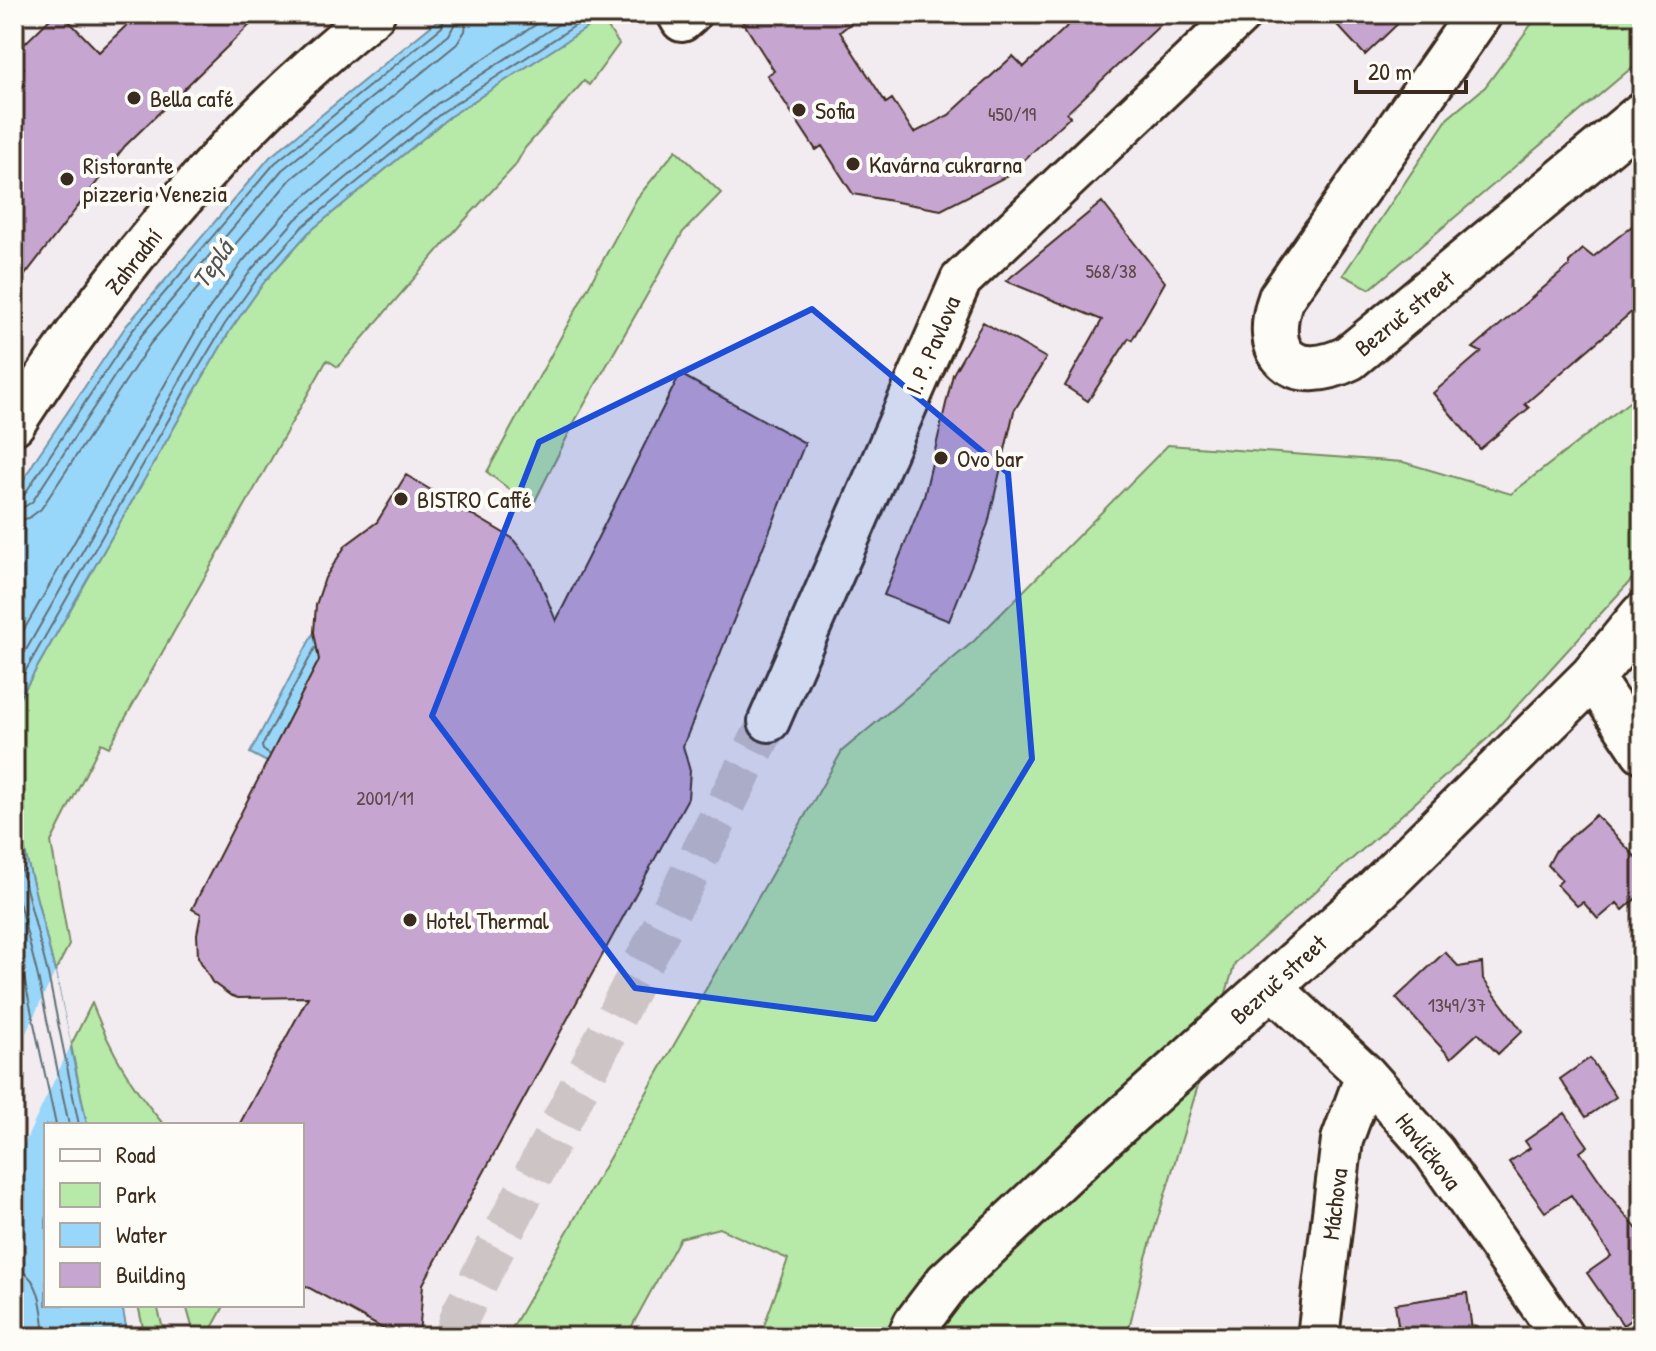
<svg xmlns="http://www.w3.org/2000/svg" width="1656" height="1351" viewBox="0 0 1656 1351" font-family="'Patrick Hand',sans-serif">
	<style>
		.green { fill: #b7e9a9; stroke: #798a64; stroke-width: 2 }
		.water { fill: #99d7fa; stroke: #7392a2; stroke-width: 2 }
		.pier { fill: #f2ebef }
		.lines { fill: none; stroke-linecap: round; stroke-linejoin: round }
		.shore { stroke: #616f76; stroke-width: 2 }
		.building { fill: #c6a5d0; stroke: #3b2a1e; stroke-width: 2 }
		.street-tunnel { stroke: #cdc4c5; stroke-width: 40; stroke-dasharray: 40 20; stroke-linecap: butt }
		.street-casing { stroke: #3b2a1e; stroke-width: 46 }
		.secondary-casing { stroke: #3b2a1e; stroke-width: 50 }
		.street { stroke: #fdfcf7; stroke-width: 40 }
		.secondary { stroke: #fdfcf7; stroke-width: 44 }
		.marked { fill: #1d4ed8; fill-opacity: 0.2; stroke: #1d4ed8; stroke-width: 6; stroke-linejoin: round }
		.poi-dot { fill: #3b2a1e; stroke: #fdfcf7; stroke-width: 3 }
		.labels { text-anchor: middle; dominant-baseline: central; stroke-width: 8; stroke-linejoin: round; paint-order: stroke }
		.number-label { font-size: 20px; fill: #5e494a }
		.poi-label { font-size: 24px; fill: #3b2a1e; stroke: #fdfcf7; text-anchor: start }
		.street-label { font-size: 24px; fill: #3b2a1e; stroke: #fdfcf7 }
		.water-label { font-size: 26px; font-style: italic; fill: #525555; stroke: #fdfcf7 }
	</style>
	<rect width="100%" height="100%" fill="#f2ebef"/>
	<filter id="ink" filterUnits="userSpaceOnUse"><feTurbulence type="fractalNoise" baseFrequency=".0125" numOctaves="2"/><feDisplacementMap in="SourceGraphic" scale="16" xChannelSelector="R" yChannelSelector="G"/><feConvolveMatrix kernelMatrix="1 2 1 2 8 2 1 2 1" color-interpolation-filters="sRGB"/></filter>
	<g filter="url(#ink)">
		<path class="green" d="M 608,14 L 616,14 L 604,22 L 619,44 L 589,85 L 584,81 L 525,148 L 515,166 L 461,224 L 338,367 L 327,360 L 109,747 L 101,743 L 51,842 L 69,945 L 55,972 L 14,808 L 14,712 L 18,701 L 200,382 L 231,329 L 265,281 L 308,233 L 449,117 Z
			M 1539,14 L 1642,14 L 1642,59 L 1370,289 L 1343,275 L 1448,118 L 1485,87 Z
			M 676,150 L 721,193 L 683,232 L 576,419 L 532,507 L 487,472 L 637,198 Z
			M 1642,392 L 1642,568 L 1489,737 L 1235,963 L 1145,1261 L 1127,1337 L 760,1337 L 788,1259 L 719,1228 L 680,1238 L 626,1337 L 507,1337 L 842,751 L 974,641 L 1168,445 L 1403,462 L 1511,494 Z
			M 92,1003 C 110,1050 131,1086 164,1125 L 87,1125 L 71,1045 Z
			M 14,1269 L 27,1337 L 14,1337 Z
			M 138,1305 L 157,1305 L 165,1337 L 145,1337 Z
			M 186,1305 L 218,1305 L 223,1308 L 207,1337 L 195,1337 Z"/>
		<path class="water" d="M 437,14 L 608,14 L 449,117 L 308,233 L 265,281 L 231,329 L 200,382 L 18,701 L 14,712 L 14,496 L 37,457 L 126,326 L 270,157 L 437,21 Z
			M 313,634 L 341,649 L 278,768 L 250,753 Z
			M 14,808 L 55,972 L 87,1125 L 46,1125 L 46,1305 L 122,1305 L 128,1337 L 27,1337 L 14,1269 Z"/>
		<path class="pier" d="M 55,972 L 71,1045 L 14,1165 L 14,1058 Z"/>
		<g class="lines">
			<path class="shore" d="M 14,499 L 24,495 L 132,331 L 275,163 L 442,27 L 445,14
				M 14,509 L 24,507 L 32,502 L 140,337 L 282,170 L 449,35 L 454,25 L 455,14
				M 14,521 L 29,518 L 41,509 L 150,344 L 291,179 L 457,44 L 465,31 L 467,14
				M 14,647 L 206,313 L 243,261 L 288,210 L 382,132 L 433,92 L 552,14
				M 14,671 L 185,372 L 216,319 L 252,269 L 296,219 L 438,103 L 574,14
				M 14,691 L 193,377 L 225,324 L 260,275 L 302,227 L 444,111 L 593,14
				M 269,754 L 263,750 L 262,746 L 315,648
				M 14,841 L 48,974 L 79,1125
				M 14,882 L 38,977 L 69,1125
				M 14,931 L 56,1125
				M 14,1270 C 41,1271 43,1315 45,1337"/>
		</g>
		<path class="building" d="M 55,14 L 62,14 L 99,52 L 138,14 L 261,14 L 125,146 L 14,289 L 14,81 L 24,68 L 14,54 Z
			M 738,14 L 862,14 L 840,32 L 886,103 L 892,99 L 914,133 L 949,115 L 1013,56 L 1024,67 L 1080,14 L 1172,14 L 1067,113 L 1070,117 L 1007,176 L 941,210 L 853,194 L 822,146 L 816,150 L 767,75 L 774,71 Z
			M 1327,14 L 1408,14 L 1365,55 Z
			M 1102,202 L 1165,282 L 1132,340 L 1129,338 L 1088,401 L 1065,386 L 1102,320 L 1006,281 Z
			M 1642,218 L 1642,303 L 1525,404 L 1529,408 L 1480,449 L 1433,393 L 1481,352 L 1473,348 L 1569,266 L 1569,262 L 1583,249 L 1593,257 Z
			M 983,322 L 1046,358 L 1014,411 L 988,524 L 949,621 L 884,595 L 924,497 L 953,374 Z
			M 680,374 L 805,443 L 683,746 L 690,771 L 688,798 L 423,1284 L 419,1337 L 398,1337 L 302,1284 L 302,1125 L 239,1125 L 308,997 L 238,998 L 230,995 L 212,982 L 198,957 L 197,934 L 201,914 L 192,909 L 319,660 L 314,632 L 316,605 L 325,578 L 346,545 L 377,522 L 406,475 L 431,490 L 424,502 L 473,515 L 512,538 L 533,564 L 556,621 Z
			M 1596,815 L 1642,864 L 1642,893 L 1623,910 L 1617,903 L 1598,919 L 1583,902 L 1577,906 L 1557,885 L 1562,880 L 1548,865 L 1556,850 Z
			M 1445,952 L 1459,967 L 1482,963 L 1483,979 L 1522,1031 L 1498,1054 L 1478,1033 L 1451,1058 L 1396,998 Z
			M 1590,1058 L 1616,1097 L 1586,1117 L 1560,1079 Z
			M 1565,1113 L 1588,1146 L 1580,1152 L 1613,1200 L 1642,1235 L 1642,1312 L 1623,1325 L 1587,1273 L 1611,1256 L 1571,1195 L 1545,1212 L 1509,1162 L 1530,1148 L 1525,1141 Z
			M 1467,1293 L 1473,1337 L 1400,1337 L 1395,1304 Z"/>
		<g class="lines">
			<path class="street-tunnel" d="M 454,1337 L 461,1314 L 769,721"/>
			<defs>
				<path id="street" d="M 678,14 L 682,21 L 690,14
					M 14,424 C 112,273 233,126 374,14
					M 1592,677 L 1642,752
					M 769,721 L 961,280 L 1241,14
					M 1270,986 L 1366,1075 L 1434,1152 L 1563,1337
					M 1318,1337 L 1342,1140 L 1366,1075"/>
				<path id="secondary" d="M 1479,14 L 1281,298 C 1260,356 1295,385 1349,358 L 1642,115
					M 910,1337 L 916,1324 L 947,1283 L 1093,1146 L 1376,891 L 1592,677 L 1642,616"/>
			</defs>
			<use href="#street" class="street-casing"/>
			<use href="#secondary" class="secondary-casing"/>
			<use href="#street" class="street"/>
			<use href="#secondary" class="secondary"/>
		</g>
	</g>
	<path class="marked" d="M 812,309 L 1008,473 L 1032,759 L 875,1019 L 635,988 L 432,716 L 539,442 Z"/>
	<g class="poi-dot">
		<circle cx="134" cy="98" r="8"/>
		<circle cx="799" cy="110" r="8"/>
		<circle cx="853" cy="164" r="8"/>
		<circle cx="67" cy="179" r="8"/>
		<circle cx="941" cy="458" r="8"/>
		<circle cx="401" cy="499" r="8"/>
		<circle cx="410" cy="920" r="8"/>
	</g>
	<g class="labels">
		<g class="number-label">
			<text x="1012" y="113">450/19</text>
			<text x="1111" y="270">568/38</text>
			<text x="385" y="797">2001/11</text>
			<text x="1457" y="1004">1349/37</text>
		</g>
		<g class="poi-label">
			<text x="150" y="98">Bella café</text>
			<text x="815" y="110">Sofia</text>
			<text x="869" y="164">Kavárna cukrarna</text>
			<text x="83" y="165">Ristorante<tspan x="83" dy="28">pizzeria Venezia</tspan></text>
			<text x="957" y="458">Ovo bar</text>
			<text x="417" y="499">BISTRO Caffé</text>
			<text x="426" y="920">Hotel Thermal</text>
		</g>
		<g class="street-label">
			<text transform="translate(133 261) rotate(-52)">Zahradní</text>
			<text transform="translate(1404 313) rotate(-39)">Bezruč street</text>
			<text transform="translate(932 345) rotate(-67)">I. P. Pavlova</text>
			<text transform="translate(1278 979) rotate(-42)">Bezruč street</text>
			<text transform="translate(1429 1151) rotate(52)">Havlíčkova</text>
			<text transform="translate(1334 1204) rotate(-83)">Máchova</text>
		</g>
		<g class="water-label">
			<text transform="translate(212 264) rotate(-55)">Teplá</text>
		</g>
	</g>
	<rect width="1656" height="1351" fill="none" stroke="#fdfcf7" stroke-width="48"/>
	<rect x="24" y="24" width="1608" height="1303" fill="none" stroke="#3b2a1e" stroke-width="3" filter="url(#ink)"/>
	<rect x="44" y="1123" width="260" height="184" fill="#fdfcf7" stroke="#afa8a0" stroke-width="2"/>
	<rect x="60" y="1149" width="40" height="12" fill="#fdfcf7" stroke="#afa8a0" stroke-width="2"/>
	<text x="116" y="1163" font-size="24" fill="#3b2a1e">Road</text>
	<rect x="60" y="1183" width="40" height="24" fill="#b7e9a9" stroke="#afa8a0" stroke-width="2"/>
	<text x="116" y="1203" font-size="24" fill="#3b2a1e">Park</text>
	<rect x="60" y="1223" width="40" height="24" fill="#99d7fa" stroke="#afa8a0" stroke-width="2"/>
	<text x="116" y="1243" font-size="24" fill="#3b2a1e">Water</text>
	<rect x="60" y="1263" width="40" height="24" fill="#c6a5d0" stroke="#afa8a0" stroke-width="2"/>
	<text x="116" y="1283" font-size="24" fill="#3b2a1e">Building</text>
	<path d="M1356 80v12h110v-12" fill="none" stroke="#3b2a1e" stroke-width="4"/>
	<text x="1368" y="80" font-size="24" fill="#3b2a1e" stroke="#fdfcf7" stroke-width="6" paint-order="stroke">20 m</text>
</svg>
